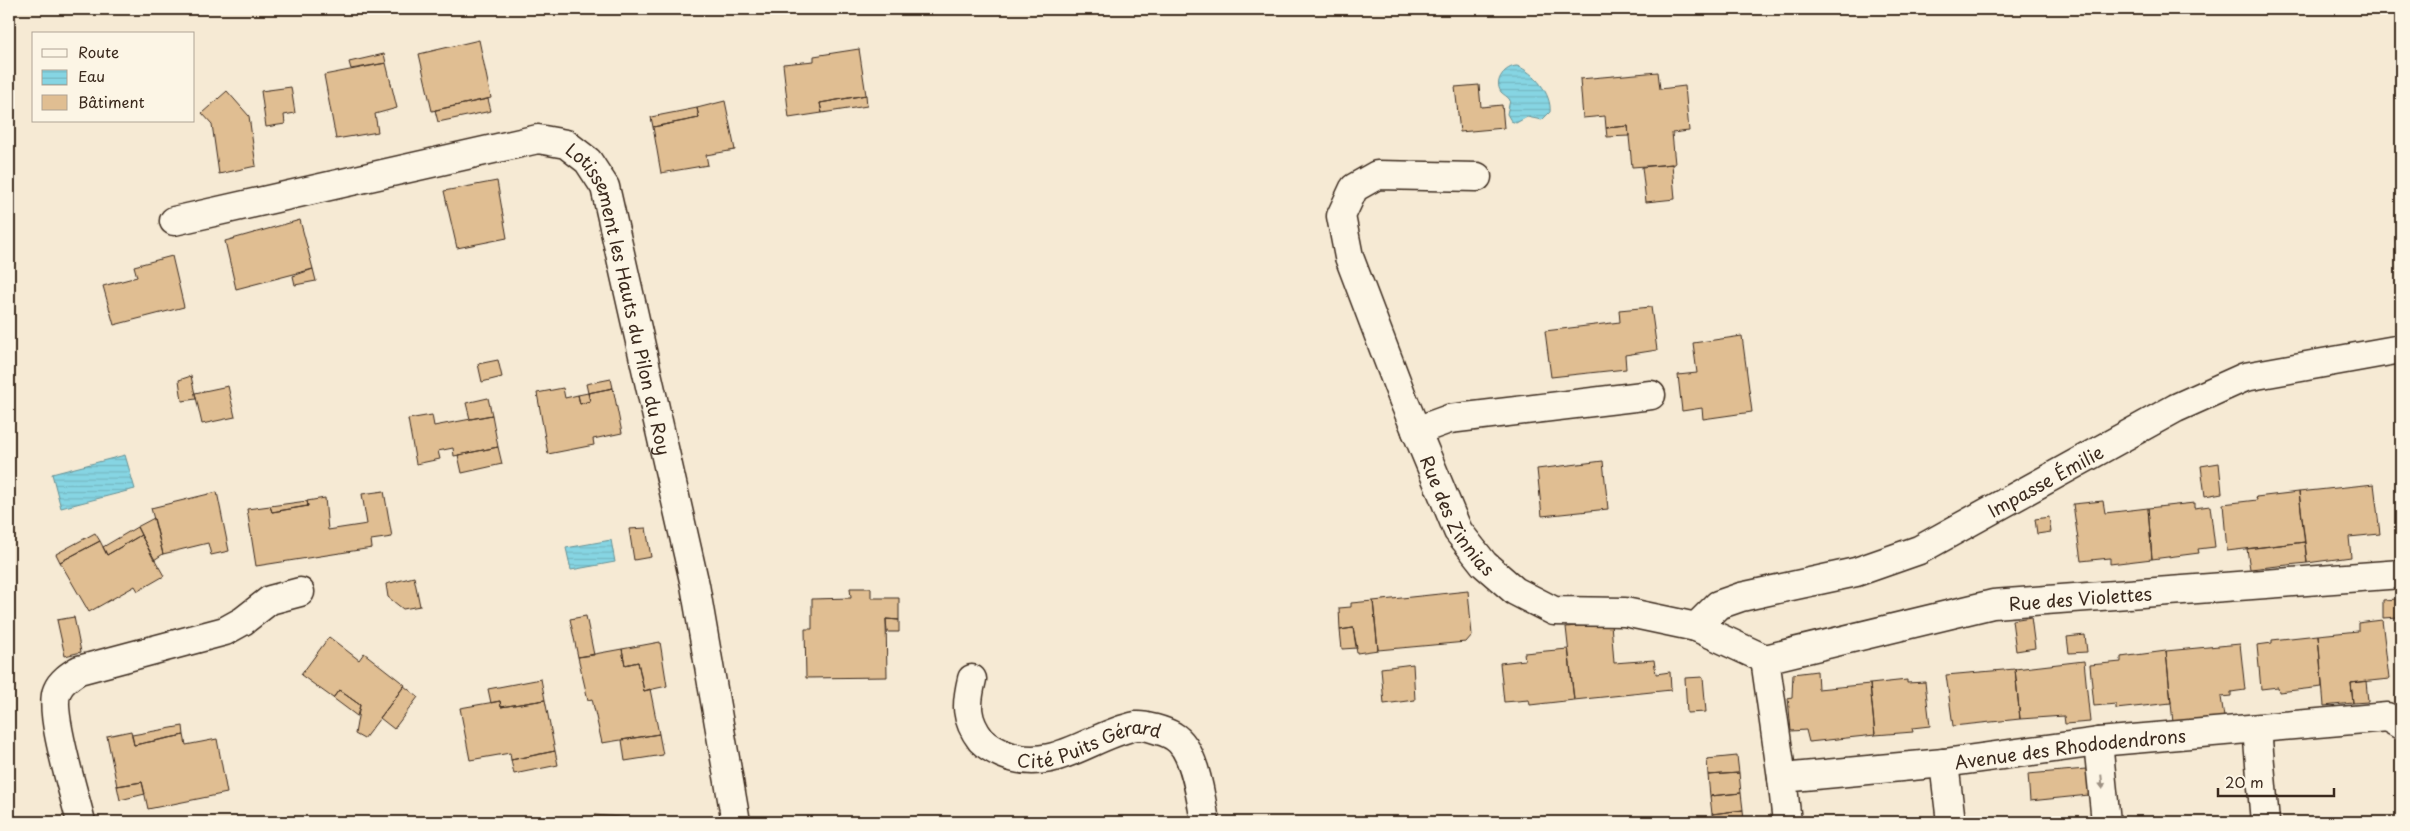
<svg xmlns="http://www.w3.org/2000/svg" width="2410" height="831" viewBox="0 0 2410 831" font-family="'Playpen Sans',sans-serif">
	<style>
		.water { fill: url(#water-rules); stroke: #689194 }
		.building { fill: #e0be92; stroke: #3b2a1e }
		.lines { fill: none; stroke-linecap: round; stroke-linejoin: round }
		.minor-casing { stroke: #3b2a1e; stroke-width: 31 }
		.minor { stroke: #fcf5e5; stroke-width: 28 }
		.oneway { fill: #9c9082 }
		.labels { text-anchor: middle; dominant-baseline: central; stroke-width: 4; stroke-linejoin: round; paint-order: stroke }
		.street-label { font-size: 18px; fill: #3b2a1e; stroke: #fcf5e5 }
	</style>
	<defs>
		<pattern id="water-rules" width="6" height="5" patternUnits="userSpaceOnUse" patternTransform="scale(1.25)"><rect width="6" height="5" fill="#86d5e3"/><path d="M0 2.5h6" fill="none" stroke="#75b7c2"/></pattern>
	</defs>
	<rect width="100%" height="100%" fill="#f6ead4"/>
	<filter id="ink" filterUnits="userSpaceOnUse"><feTurbulence type="fractalNoise" baseFrequency=".02" numOctaves="2"/><feDisplacementMap in="SourceGraphic" scale="10" xChannelSelector="R" yChannelSelector="G"/><feConvolveMatrix kernelMatrix="1 2 1 2 8 2 1 2 1" color-interpolation-filters="sRGB"/></filter>
	<g filter="url(#ink)">
		<path class="water" d="M 1517,66 C 1534,72 1552,94 1550,112 L 1542,120 L 1527,117 L 1516,123 L 1511,121 L 1507,114 L 1510,100 C 1507,96 1504,95 1501,92 C 1493,80 1506,66 1517,66 Z
			M 125,455 L 135,489 L 61,508 L 52,474 Z
			M 611,540 L 615,562 L 571,570 L 566,548 Z"/>
		<path class="building" d="M 479,40 L 491,98 L 432,111 L 419,54 Z
			M 859,49 L 866,95 L 820,103 L 822,113 L 789,118 L 783,64 L 814,61 L 814,56 Z
			M 384,54 L 386,63 L 351,69 L 349,62 Z
			M 386,63 L 397,108 L 375,114 L 378,132 L 336,139 L 324,75 Z
			M 1658,72 L 1660,89 L 1685,86 L 1689,131 L 1672,133 L 1675,164 L 1632,167 L 1628,126 L 1606,128 L 1605,116 L 1583,118 L 1580,79 Z
			M 1479,85 L 1481,107 L 1502,105 L 1504,128 L 1460,132 L 1455,87 Z
			M 291,87 L 295,113 L 284,115 L 285,124 L 266,127 L 261,91 Z
			M 227,91 L 249,116 L 256,166 L 219,174 L 212,124 L 202,113 Z
			M 866,95 L 867,106 L 822,113 L 820,103 Z
			M 488,99 L 491,111 L 438,122 L 435,110 Z
			M 725,101 L 735,150 L 706,155 L 708,165 L 661,173 L 653,127 L 699,118 L 697,108 Z
			M 697,108 L 699,118 L 653,127 L 651,117 Z
			M 1628,126 L 1629,136 L 1607,137 L 1606,128 Z
			M 1672,164 L 1675,199 L 1646,202 L 1642,167 Z
			M 497,181 L 507,238 L 457,248 L 444,191 Z
			M 300,220 L 313,269 L 236,289 L 225,241 Z
			M 172,256 L 184,307 L 114,325 L 103,286 L 137,277 L 134,266 Z
			M 313,269 L 316,281 L 295,285 L 293,276 Z
			M 1651,307 L 1657,350 L 1625,355 L 1626,369 L 1551,377 L 1545,331 L 1620,322 L 1619,310 Z
			M 1742,336 L 1752,412 L 1703,419 L 1702,408 L 1682,411 L 1678,375 L 1697,373 L 1693,343 Z
			M 498,360 L 502,377 L 482,382 L 478,364 Z
			M 191,376 L 196,399 L 182,401 L 179,380 Z
			M 611,379 L 613,388 L 588,393 L 586,384 Z
			M 228,386 L 235,417 L 202,424 L 195,393 Z
			M 563,388 L 565,398 L 578,395 L 580,404 L 590,401 L 588,393 L 613,388 L 622,433 L 593,439 L 594,445 L 548,454 L 537,393 Z
			M 588,393 L 590,401 L 580,404 L 578,395 Z
			M 488,398 L 492,415 L 470,419 L 466,403 Z
			M 432,415 L 434,426 L 492,415 L 498,447 L 454,456 L 453,448 L 438,451 L 440,459 L 416,464 L 408,419 Z
			M 498,447 L 502,464 L 462,473 L 458,455 Z
			M 1603,461 L 1608,509 L 1542,516 L 1537,469 Z
			M 2219,463 L 2222,493 L 2205,496 L 2201,466 Z
			M 2374,484 L 2380,534 L 2349,537 L 2351,557 L 2307,563 L 2299,492 Z
			M 384,491 L 392,537 L 371,540 L 372,548 L 256,566 L 247,509 L 270,506 L 272,512 L 308,506 L 307,501 L 325,498 L 328,530 L 367,524 L 362,494 Z
			M 217,492 L 229,551 L 211,555 L 208,543 L 163,554 L 151,508 Z
			M 2299,492 L 2305,542 L 2227,551 L 2223,504 L 2257,500 L 2256,497 Z
			M 307,501 L 308,506 L 272,512 L 270,506 Z
			M 2103,501 L 2105,513 L 2148,508 L 2152,559 L 2110,564 L 2110,558 L 2081,561 L 2073,504 Z
			M 2194,503 L 2194,508 L 2210,506 L 2215,547 L 2198,549 L 2199,553 L 2152,559 L 2148,508 Z
			M 2049,517 L 2051,532 L 2037,534 L 2035,519 Z
			M 154,518 L 163,554 L 154,560 L 137,527 Z
			M 137,527 L 141,535 L 107,555 L 103,547 Z
			M 646,528 L 651,557 L 634,560 L 629,529 Z
			M 95,533 L 100,541 L 60,562 L 56,554 Z
			M 141,535 L 164,576 L 138,591 L 135,586 L 89,612 L 60,562 L 100,541 L 107,555 Z
			M 2305,542 L 2307,563 L 2250,569 L 2247,549 Z
			M 414,577 L 420,606 L 403,609 L 388,597 L 386,584 Z
			M 850,588 L 871,588 L 871,598 L 899,598 L 899,620 L 886,619 L 887,677 L 806,678 L 805,629 L 812,629 L 812,599 L 851,598 Z
			M 1468,591 L 1472,635 L 1466,642 L 1378,650 L 1373,601 Z
			M 2397,599 L 2398,617 L 2383,618 L 2383,600 Z
			M 1373,601 L 1378,650 L 1357,653 L 1353,628 L 1340,630 L 1339,608 L 1351,607 L 1351,603 Z
			M 586,616 L 594,655 L 578,657 L 570,619 Z
			M 74,617 L 81,652 L 65,656 L 57,620 Z
			M 2031,617 L 2035,648 L 2016,651 L 2012,620 Z
			M 886,619 L 899,620 L 899,632 L 887,632 Z
			M 2382,620 L 2389,679 L 2351,683 L 2353,703 L 2324,706 L 2318,635 L 2358,631 L 2358,623 Z
			M 1611,623 L 1614,663 L 1654,660 L 1656,674 L 1670,672 L 1671,690 L 1574,700 L 1566,627 Z
			M 1353,628 L 1357,648 L 1342,649 L 1340,630 Z
			M 2085,635 L 2087,652 L 2069,653 L 2067,637 Z
			M 2318,635 L 2322,687 L 2279,692 L 2278,687 L 2261,689 L 2257,645 L 2272,643 L 2272,640 Z
			M 329,637 L 359,660 L 364,653 L 405,685 L 364,739 L 355,734 L 360,705 L 339,690 L 333,698 L 301,675 Z
			M 660,642 L 667,686 L 644,691 L 638,662 L 625,665 L 622,649 Z
			M 2240,644 L 2245,690 L 2231,692 L 2231,696 L 2221,697 L 2224,717 L 2173,723 L 2166,651 Z
			M 622,649 L 625,665 L 638,662 L 644,691 L 650,689 L 659,734 L 602,743 L 592,699 L 588,700 L 578,657 Z
			M 1568,649 L 1574,700 L 1530,705 L 1529,700 L 1504,702 L 1500,663 L 1525,660 L 1524,653 Z
			M 2166,651 L 2171,703 L 2116,709 L 2116,704 L 2094,706 L 2090,665 L 2121,662 L 2121,657 Z
			M 2084,661 L 2090,722 L 2065,724 L 2064,716 L 2020,719 L 2015,669 Z
			M 1413,664 L 1415,700 L 1384,704 L 1381,668 Z
			M 2015,669 L 2020,719 L 1953,726 L 1946,675 Z
			M 1817,671 L 1818,689 L 1870,684 L 1875,735 L 1809,742 L 1806,730 L 1791,731 L 1788,698 L 1792,697 L 1793,674 Z
			M 1703,677 L 1706,712 L 1687,713 L 1685,678 Z
			M 541,679 L 545,700 L 501,707 L 500,701 L 491,703 L 488,689 Z
			M 1907,680 L 1907,683 L 1925,682 L 1930,726 L 1912,728 L 1913,732 L 1875,735 L 1870,684 Z
			M 2366,681 L 2368,702 L 2353,703 L 2351,683 Z
			M 404,686 L 418,697 L 394,729 L 380,718 Z
			M 339,690 L 360,705 L 357,716 L 333,698 Z
			M 545,700 L 555,751 L 511,760 L 510,753 L 470,760 L 460,708 L 500,701 L 501,707 Z
			M 183,726 L 184,735 L 134,745 L 132,735 Z
			M 131,731 L 134,745 L 184,735 L 186,745 L 217,739 L 227,793 L 148,809 L 142,782 L 117,786 L 107,736 Z
			M 659,734 L 663,755 L 625,761 L 622,740 Z
			M 555,751 L 558,765 L 514,774 L 511,760 Z
			M 1737,756 L 1739,773 L 1708,775 L 1707,759 Z
			M 2086,769 L 2089,795 L 2030,801 L 2028,774 Z
			M 1739,773 L 1741,793 L 1710,796 L 1708,775 Z
			M 142,782 L 145,794 L 120,800 L 117,786 Z
			M 1741,793 L 1743,810 L 1712,814 L 1710,796 Z
			M 1743,810 L 1744,822 L 1713,822 L 1712,814 Z
			M 594,815 L 647,819 L 647,822 L 593,822 Z"/>
		<g class="lines">
			<defs>
				<g id="minor">
					<path id="s1" d="M 1477,177 L 1377,175 L 1354,188 L 1341,216 L 1349,257 L 1403,399 L 1458,531 L 1484,564 L 1515,591 L 1554,611 L 1625,612 L 1696,627 L 1765,659 L 1782,778"/>
					<path id="s2" d="M 174,221 L 538,139 L 566,144 L 588,161 L 605,187 L 695,585 L 736,822"/>
					<path d="M 1416,431 L 1449,419 L 1651,395"/>
					<path id="s3" d="M 1696,627 L 1718,605 L 1741,597 L 1856,572 L 1919,550 L 2176,408 L 2245,377 L 2401,349"/>
					<path id="s4" d="M 1765,659 L 1993,604 L 2401,574"/>
					<path id="s5" d="M 972,679 C 966,704 965,719 981,740 C 988,747 994,750 1003,754 C 1053,775 1090,735 1136,726 C 1144,725 1165,731 1173,736 C 1195,748 1201,799 1205,822"/>
					<path d="M 2257,729 L 2265,822"/>
					<path d="M 2098,742 L 2106,822"/>
					<path d="M 1944,763 L 1951,822"/>
					<path d="M 81,822 C 75,796 48,712 57,691 C 61,681 71,675 79,670 L 225,631 L 243,621 L 270,600 L 300,592"/>
					<path id="s6" d="M 1787,822 L 1782,778 L 1944,763 L 2098,742 L 2387,717 L 2401,725"/>
				</g>
			</defs>
			<use href="#minor" class="minor-casing"/>
			<use href="#minor" class="minor"/>
		</g>
		<defs><path id="oneway-solid" d="M-6-.8H1V-3.2L6.5 0L1 3.2V.8H-6Z" transform="scale(1.25)"/></defs>
		<use class="oneway" href="#oneway-solid" transform="translate(2102 782) rotate(84)"/>
	</g>
	<g class="labels">
		<g class="street-label">
			<text stroke="none"><textPath href="#s2" startOffset="570">Lotissement les Hauts du Pilon du Roy</textPath></text>
			<text stroke="none"><textPath href="#s3" startOffset="384">Impasse Émilie</textPath></text>
			<text stroke="none"><textPath href="#s1" startOffset="480">Rue des Zinnias</textPath></text>
			<text stroke="none"><textPath href="#s4" startOffset="322">Rue des Violettes</textPath></text>
			<text stroke="none"><textPath href="#s5" startOffset="181">Cité Puits Gérard</textPath></text>
			<text stroke="none"><textPath href="#s6" startOffset="334">Avenue des Rhododendrons</textPath></text>
		</g>
	</g>
	<rect width="2410" height="831" fill="none" stroke="#fcf5e5" stroke-width="30"/>
	<rect x="15" y="15" width="2380" height="801" fill="none" stroke="#3b2a1e" stroke-width="2" filter="url(#ink)"/>
	<rect x="32" y="32" width="162" height="90" fill="#fcf5e5" stroke="#afa495"/>
	<rect x="42" y="49" width="25" height="8" fill="#fcf5e5" stroke="#afa495"/>
	<text x="78" y="58" font-size="15" fill="#3b2a1e">Route</text>
	<rect x="42" y="70" width="25" height="15" fill="url(#water-rules)" stroke="#afa495"/>
	<text x="78" y="82" font-size="15" fill="#3b2a1e">Eau</text>
	<rect x="42" y="95" width="25" height="15" fill="#e0be92" stroke="#afa495"/>
	<text x="78" y="108" font-size="15" fill="#3b2a1e">Bâtiment</text>
	<path d="M2218 788v8h116v-8" fill="none" stroke="#3b2a1e" stroke-width="2.5"/>
	<text x="2225" y="788" font-size="15" fill="#3b2a1e" stroke="#fcf5e5" stroke-width="4" paint-order="stroke">20 m</text>
</svg>
